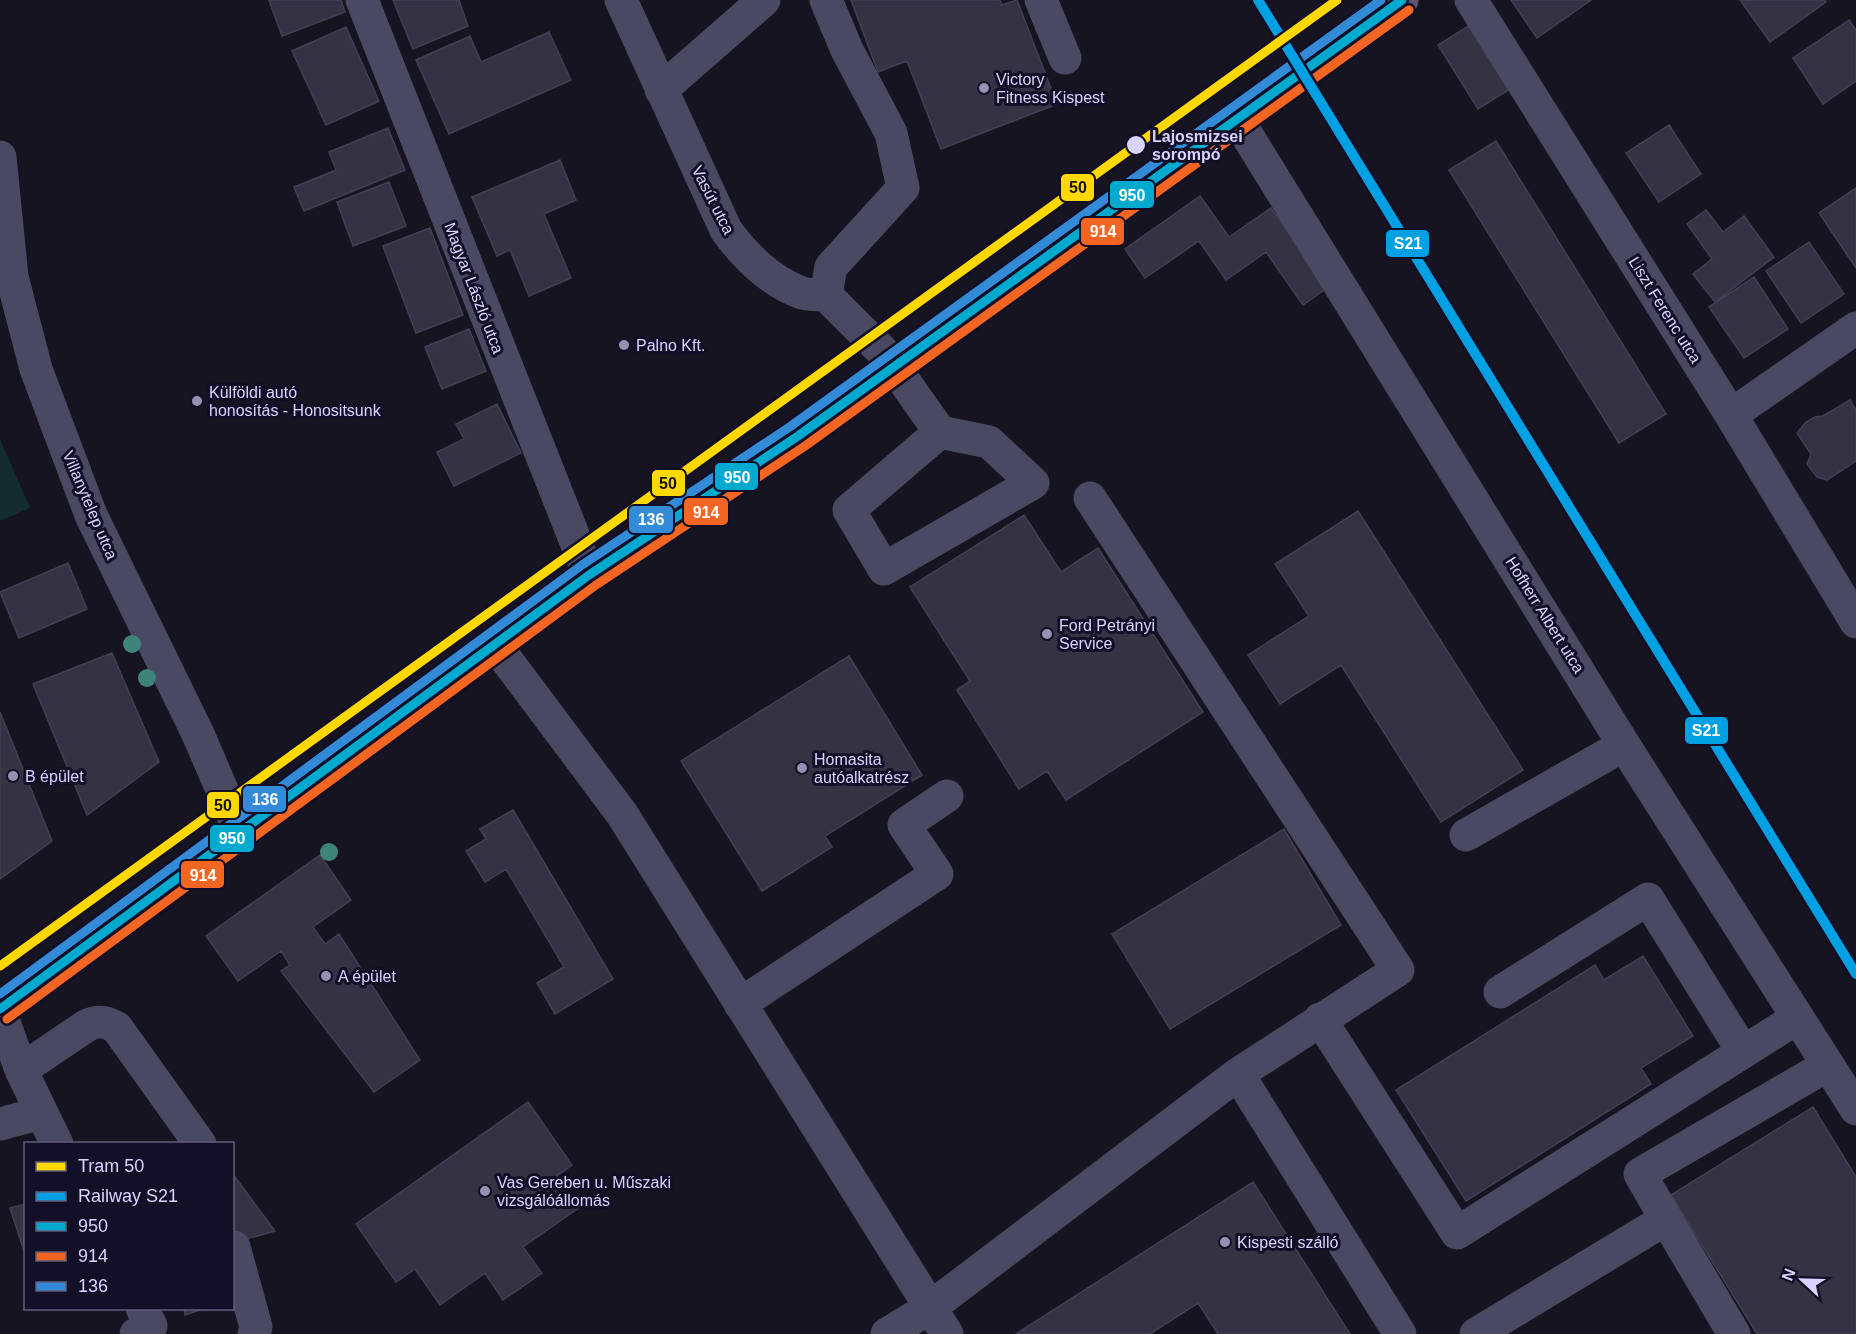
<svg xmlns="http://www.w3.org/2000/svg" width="1856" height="1334" viewBox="0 0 1856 1334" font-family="Helvetica,sans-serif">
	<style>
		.green { fill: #132c2d }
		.building { fill: #343243; stroke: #433f54; stroke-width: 1.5 }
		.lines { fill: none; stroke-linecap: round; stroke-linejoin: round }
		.minor { stroke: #4a4962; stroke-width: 33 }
		.major { stroke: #5e5373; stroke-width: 33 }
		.bus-1-casing { stroke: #130f26; stroke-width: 14 }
		.bus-2-casing { stroke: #130f26; stroke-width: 14 }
		.bus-3-casing { stroke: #130f26; stroke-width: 14 }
		.bus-1 { stroke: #00a9ce; stroke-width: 9 }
		.bus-2 { stroke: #f26522; stroke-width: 9 }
		.bus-3 { stroke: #338bd7; stroke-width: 9 }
		.rail-1-casing { stroke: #130f26; stroke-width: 15 }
		.rail-1 { stroke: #00a0e3; stroke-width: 10 }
		.tram-1-casing { stroke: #130f26; stroke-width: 14 }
		.tram-1 { stroke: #ffd800; stroke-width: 9 }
		.tree { fill: #3e8478 }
		.poi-dot { fill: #9591b1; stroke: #130f26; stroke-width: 2 }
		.stop-dot { fill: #d9d4ff; stroke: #130f26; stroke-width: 2 }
		.labels { text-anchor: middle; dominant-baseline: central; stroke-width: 6; stroke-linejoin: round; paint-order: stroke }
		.poi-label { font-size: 16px; fill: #d9d4ff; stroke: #130f26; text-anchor: start }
		.stop-label { font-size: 16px; font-weight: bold; fill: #d9d4ff; stroke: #130f26; text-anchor: start }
		.street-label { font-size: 16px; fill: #d9d4ff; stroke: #130f26 }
		.line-badge { stroke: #130f26; stroke-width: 2 }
		.badge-label { font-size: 16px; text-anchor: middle; font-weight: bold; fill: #fff }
		.pale-badge-label { font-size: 16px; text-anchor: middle; font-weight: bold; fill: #111 }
	</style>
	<rect width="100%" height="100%" fill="#161421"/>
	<path class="green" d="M 0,439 L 30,508 L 0,521 Z"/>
	<path class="building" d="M 269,0 L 341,0 L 345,12 L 282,36 Z
		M 393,0 L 459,0 L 468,26 L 413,49 Z
		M 851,0 L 1000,0 L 1002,5 L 1017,0 L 1057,104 L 941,149 L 907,61 L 878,72 Z
		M 1511,0 L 1591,0 L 1537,38 Z
		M 1740,0 L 1825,0 L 1826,2 L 1770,42 Z
		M 1849,20 L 1856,30 L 1856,81 L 1823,104 L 1793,58 Z
		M 1470,25 L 1510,89 L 1478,109 L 1438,45 Z
		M 346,27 L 379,101 L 326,125 L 292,51 Z
		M 549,32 L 571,80 L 449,134 L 416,60 L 470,36 L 481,62 Z
		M 1669,125 L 1701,174 L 1659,202 L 1626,153 Z
		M 388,128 L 405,170 L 304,211 L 294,187 L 336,170 L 329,152 Z
		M 1496,141 L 1666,414 L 1619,443 L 1449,170 Z
		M 560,160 L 576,200 L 544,214 L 571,278 L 529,296 L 510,250 L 497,256 L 472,197 Z
		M 389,182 L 406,226 L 353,246 L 337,202 Z
		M 1856,188 L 1856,268 L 1819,213 Z
		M 1200,196 L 1229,237 L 1271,208 L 1327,288 L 1303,305 L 1266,252 L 1226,280 L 1199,241 L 1145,278 L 1125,249 Z
		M 1706,210 L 1723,232 L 1744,216 L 1774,257 L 1715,302 L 1693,274 L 1712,259 L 1687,224 Z
		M 430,228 L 463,315 L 416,333 L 383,246 Z
		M 1809,242 L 1844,294 L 1801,323 L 1766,271 Z
		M 1754,277 L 1788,329 L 1744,358 L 1709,307 Z
		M 469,329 L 486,371 L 442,389 L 425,347 Z
		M 1850,400 L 1856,410 L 1856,461 L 1827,480 L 1817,477 L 1807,464 L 1811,454 L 1797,433 L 1806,422 L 1815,417 L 1823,416 Z
		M 497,404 L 521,453 L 454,486 L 437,452 L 464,439 L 456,424 Z
		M 1358,511 L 1523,770 L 1441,822 L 1341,665 L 1280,704 L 1248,655 L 1309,616 L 1275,564 Z
		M 1024,515 L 1061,572 L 1098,548 L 1203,712 L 1066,800 L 1047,771 L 1019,789 L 957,690 L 970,681 L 910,587 Z
		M 68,563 L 87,609 L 19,638 L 0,592 Z
		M 112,653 L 159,762 L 87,815 L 33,684 Z
		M 849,656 L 922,775 L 825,836 L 832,847 L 762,891 L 681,761 Z
		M 0,712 L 52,841 L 0,879 Z
		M 513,810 L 613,979 L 555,1014 L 537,983 L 564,967 L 506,869 L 485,882 L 466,851 L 486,839 L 480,829 Z
		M 1284,829 L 1341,925 L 1170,1029 L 1112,934 Z
		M 320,855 L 351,900 L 313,927 L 325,944 L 339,934 L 420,1060 L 374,1092 L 281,971 L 290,965 L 281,951 L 238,981 L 206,936 Z
		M 1643,956 L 1693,1036 L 1641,1068 L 1651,1084 L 1466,1201 L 1396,1090 L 1595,965 L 1604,980 Z
		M 528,1102 L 572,1165 L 557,1176 L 580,1207 L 523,1247 L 542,1273 L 503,1300 L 485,1273 L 440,1305 L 415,1269 L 396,1282 L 356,1224 Z
		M 1813,1107 L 1856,1177 L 1856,1334 L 1757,1334 L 1671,1195 Z
		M 232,1173 L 275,1231 L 232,1243 Z
		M 1253,1182 L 1350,1334 L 1218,1334 L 1198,1303 L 1150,1334 L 1016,1334 Z
		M 26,1204 L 26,1257 L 10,1208 Z
		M 184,1308 L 206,1308 L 185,1315 Z"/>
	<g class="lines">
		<path class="minor" d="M 362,0 L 589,575
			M 621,0 L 726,230 C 745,256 771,282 802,293 C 809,295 819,295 826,295 L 885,354 L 940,432 L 849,510 L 884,569 L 1033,483 L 989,442 L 940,432
			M 1041,0 L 1065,58
			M 1471,0 L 1731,415 L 1856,622
			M 661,90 L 764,0
			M 1237,119 L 1624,745 L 1856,1109
			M 0,157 L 12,277 L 36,369 L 91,515 L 198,734 L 241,834
			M 826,295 L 831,267 L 903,188 L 891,133 L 847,50 L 826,0
			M 1731,415 L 1856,328
			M 494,643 L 622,814 L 947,1334
			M 1466,835 L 1624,745
			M 1500,992 L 1648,899 L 1742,1050
			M 740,1004 L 937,874 L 904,825 L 947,796
			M 0,1011 L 21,1070 L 57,1144
			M 1320,1019 L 1457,1233 L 1797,1018
			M 21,1070 L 86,1026 C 97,1020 106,1021 117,1028 L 200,1144
			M 1238,1074 L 1400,1334
			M 0,1124 L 41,1113
			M 1666,1219 L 1640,1174 L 1828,1065
			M 234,1247 L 256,1327 L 254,1334
			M 136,1334 L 151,1326 L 142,1308
			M 887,1334 L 931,1307 L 1238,1074 L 1398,970 L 1090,498
			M 1476,1334 L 1666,1219 L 1734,1334"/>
		<path class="major" d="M 0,1009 L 241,834 L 589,575 L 798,436 L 1402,0"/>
		<defs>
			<path id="bus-1" d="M 0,1009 L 589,575 L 798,436 L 1402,0"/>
			<path id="bus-2" d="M 7,1019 L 596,585 L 805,446 L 1409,10"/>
			<path id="bus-3" d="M 0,994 L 582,565 L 791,426 L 1381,0"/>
		</defs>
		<use href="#bus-1" class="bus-1-casing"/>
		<use href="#bus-2" class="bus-2-casing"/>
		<use href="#bus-3" class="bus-3-casing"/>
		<use href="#bus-1" class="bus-1"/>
		<use href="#bus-2" class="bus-2"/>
		<use href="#bus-3" class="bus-3"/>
		<defs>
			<path id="rail-1" d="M 1258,0 L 1856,974"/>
		</defs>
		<use href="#rail-1" class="rail-1-casing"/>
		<use href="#rail-1" class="rail-1"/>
		<defs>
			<path id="tram-1" d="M 0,966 L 1337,0"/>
		</defs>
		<use href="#tram-1" class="tram-1-casing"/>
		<use href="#tram-1" class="tram-1"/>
	</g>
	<g class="tree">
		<circle cx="132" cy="644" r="9"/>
		<circle cx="147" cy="678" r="9"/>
		<circle cx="329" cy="852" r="9"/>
	</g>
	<g class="poi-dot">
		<circle cx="984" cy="88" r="6"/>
		<circle cx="624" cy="345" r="6"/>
		<circle cx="197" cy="401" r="6"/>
		<circle cx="1047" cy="634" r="6"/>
		<circle cx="802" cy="768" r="6"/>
		<circle cx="13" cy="776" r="6"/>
		<circle cx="326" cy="976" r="6"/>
		<circle cx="485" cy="1191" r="6"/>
		<circle cx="1225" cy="1242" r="6"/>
	</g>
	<circle class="stop-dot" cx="1136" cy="145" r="10"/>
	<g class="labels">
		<g class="poi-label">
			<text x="996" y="79">Victory<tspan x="996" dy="18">Fitness Kispest</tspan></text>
			<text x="636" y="345">Palno Kft.</text>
			<text x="209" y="392">Külföldi autó<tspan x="209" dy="18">honosítás - Honositsunk</tspan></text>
			<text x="1059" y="625">Ford Petrányi<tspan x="1059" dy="18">Service</tspan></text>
			<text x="814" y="759">Homasita<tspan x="814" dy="18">autóalkatrész</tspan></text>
			<text x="25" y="776">B épület</text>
			<text x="338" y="976">A épület</text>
			<text x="497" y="1182">Vas Gereben u. Műszaki<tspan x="497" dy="18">vizsgálóállomás</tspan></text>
			<text x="1237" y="1242">Kispesti szálló</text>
		</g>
		<g class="stop-label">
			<text x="1152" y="136">Lajosmizsei<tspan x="1152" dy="18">sorompó</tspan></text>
		</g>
		<g class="street-label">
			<text transform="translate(713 200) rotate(63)">Vasút utca</text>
			<text transform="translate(474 288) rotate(69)">Magyar László utca</text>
			<text transform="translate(1665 310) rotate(58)">Liszt Ferenc utca</text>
			<text transform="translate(90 505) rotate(67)">Villanytelep utca</text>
			<text transform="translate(1545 615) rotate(58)">Hofherr Albert utca</text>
		</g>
	</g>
	<g class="line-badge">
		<rect x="1060" y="173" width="35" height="29" rx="6" fill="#ffd800"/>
		<rect x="1109" y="180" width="46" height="29" rx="6" fill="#00a9ce"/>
		<rect x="1080" y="217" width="45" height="29" rx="6" fill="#f26522"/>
		<rect x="1385" y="229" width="45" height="29" rx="6" fill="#00a0e3"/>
		<rect x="714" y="462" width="45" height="29" rx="6" fill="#00a9ce"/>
		<rect x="651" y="469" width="35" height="28" rx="6" fill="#ffd800"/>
		<rect x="683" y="497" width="46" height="29" rx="6" fill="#f26522"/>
		<rect x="628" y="505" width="46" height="29" rx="6" fill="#338bd7"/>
		<rect x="1684" y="716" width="45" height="29" rx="6" fill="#00a0e3"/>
		<rect x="242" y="785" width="45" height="28" rx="6" fill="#338bd7"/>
		<rect x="206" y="791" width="34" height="28" rx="6" fill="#ffd800"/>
		<rect x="209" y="824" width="46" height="29" rx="6" fill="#00a9ce"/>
		<rect x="180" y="860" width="45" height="29" rx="6" fill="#f26522"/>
	</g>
	<g class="badge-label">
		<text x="1132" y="201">950</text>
		<text x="1103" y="237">914</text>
		<text x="1408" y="249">S21</text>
		<text x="737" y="483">950</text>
		<text x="706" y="518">914</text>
		<text x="651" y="525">136</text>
		<text x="1706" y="736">S21</text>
		<text x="265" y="805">136</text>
		<text x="232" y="844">950</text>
		<text x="203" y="881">914</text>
	</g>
	<g class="pale-badge-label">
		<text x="1078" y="193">50</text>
		<text x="668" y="489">50</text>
		<text x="223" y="811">50</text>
	</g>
	<rect x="24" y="1142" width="210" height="168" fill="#130f26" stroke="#625e7d" stroke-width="1.5"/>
	<rect x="36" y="1162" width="30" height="9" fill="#ffd800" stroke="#625e7d" stroke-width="1.5"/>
	<text x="78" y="1172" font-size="18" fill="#d9d4ff">Tram 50</text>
	<rect x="36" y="1192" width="30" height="9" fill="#00a0e3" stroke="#625e7d" stroke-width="1.5"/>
	<text x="78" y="1202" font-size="18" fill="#d9d4ff">Railway S21</text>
	<rect x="36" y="1222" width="30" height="9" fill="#00a9ce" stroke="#625e7d" stroke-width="1.5"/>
	<text x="78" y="1232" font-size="18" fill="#d9d4ff">950</text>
	<rect x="36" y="1252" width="30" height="9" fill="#f26522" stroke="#625e7d" stroke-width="1.5"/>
	<text x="78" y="1262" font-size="18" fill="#d9d4ff">914</text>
	<rect x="36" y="1282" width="30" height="9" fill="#338bd7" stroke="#625e7d" stroke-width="1.5"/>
	<text x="78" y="1292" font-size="18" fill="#d9d4ff">136</text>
	<g transform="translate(1802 1280) rotate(292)" stroke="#130f26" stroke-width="4.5" paint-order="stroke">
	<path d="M0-4.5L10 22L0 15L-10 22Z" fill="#d9d4ff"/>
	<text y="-9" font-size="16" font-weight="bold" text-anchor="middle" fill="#d9d4ff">N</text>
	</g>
</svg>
